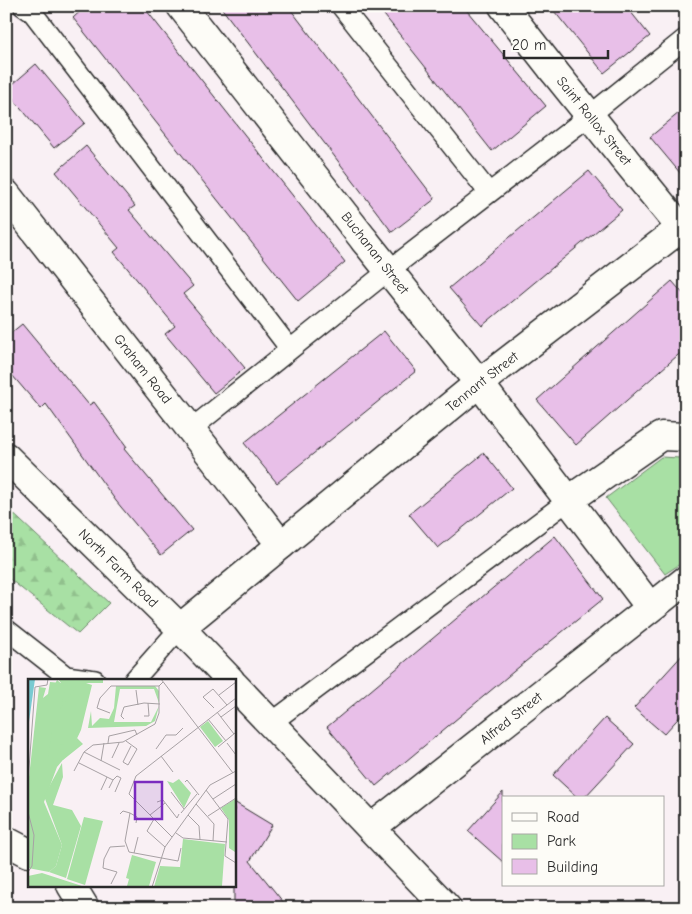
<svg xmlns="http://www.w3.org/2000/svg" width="692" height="914" viewBox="0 0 692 914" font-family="'Comic Neue',sans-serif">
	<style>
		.green { fill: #a8e0a4; stroke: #6a8668 }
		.forest { fill: url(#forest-firs); stroke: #6a8668 }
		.building { fill: #e8bfe8; stroke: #2b2b2b }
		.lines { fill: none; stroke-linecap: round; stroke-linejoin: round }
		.service-casing { stroke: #2b2b2b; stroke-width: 22 }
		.pedestrian-casing { stroke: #2b2b2b; stroke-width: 31 }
		.minor-casing { stroke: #2b2b2b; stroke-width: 31 }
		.service { stroke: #fdfcf7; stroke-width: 19 }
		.pedestrian { stroke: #fdfcf7; stroke-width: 28 }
		.minor { stroke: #fdfcf7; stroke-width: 28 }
		.labels { text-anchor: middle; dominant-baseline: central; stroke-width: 4; stroke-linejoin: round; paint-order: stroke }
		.street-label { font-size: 14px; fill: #2b2b2b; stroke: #fdfcf7 }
		.inset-road { fill: none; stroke: #a7a1a4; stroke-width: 1 }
		.view { fill: #7b2cbf; fill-opacity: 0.15; stroke: #7b2cbf; stroke-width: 2.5 }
		.inset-edge { fill: none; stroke: #2b2b2b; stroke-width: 2.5 }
	</style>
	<defs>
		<pattern id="forest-firs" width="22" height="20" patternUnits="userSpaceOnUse" patternTransform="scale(1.25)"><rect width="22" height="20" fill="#a8e0a4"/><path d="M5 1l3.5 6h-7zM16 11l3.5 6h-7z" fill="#91c08d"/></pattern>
	</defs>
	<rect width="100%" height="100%" fill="#f9f0f4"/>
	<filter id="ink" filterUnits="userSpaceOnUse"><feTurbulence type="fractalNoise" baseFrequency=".02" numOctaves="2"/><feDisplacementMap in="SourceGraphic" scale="10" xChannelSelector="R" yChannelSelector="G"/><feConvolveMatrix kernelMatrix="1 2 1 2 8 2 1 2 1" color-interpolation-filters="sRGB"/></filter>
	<g filter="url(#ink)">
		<path class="green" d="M 661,457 L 680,458 L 686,461 L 686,560 L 665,574 L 606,498 Z"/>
		<path class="forest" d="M 6,507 L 109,603 L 78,634 L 6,576 Z"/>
		<path class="building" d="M 86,6 L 143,6 L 345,262 L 298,301 L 73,18 Z
			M 220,6 L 288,6 L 435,199 L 392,232 Z
			M 377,6 L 463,6 L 546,106 L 492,151 Z
			M 550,6 L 626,6 L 650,36 L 604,73 Z
			M 36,64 L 85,123 L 54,148 L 6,90 Z
			M 686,107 L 686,180 L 650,137 Z
			M 86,146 L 135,206 L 129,210 L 193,286 L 183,294 L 245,368 L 214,393 L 165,334 L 175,326 L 114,252 L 119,248 L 56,172 Z
			M 589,171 L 622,210 L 482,326 L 449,288 Z
			M 672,281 L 686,297 L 686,348 L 576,445 L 537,400 Z
			M 22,324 L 89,405 L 94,402 L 127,447 L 124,449 L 192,530 L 161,555 L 116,501 L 46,404 L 41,409 L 6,368 L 6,337 Z
			M 384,331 L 416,371 L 277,483 L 244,443 Z
			M 484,453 L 512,488 L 438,548 L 409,514 Z
			M 555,536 L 603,599 L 525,662 L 376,786 L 327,727 Z
			M 686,651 L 686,710 L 664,734 L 634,708 Z
			M 605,718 L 634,744 L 584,798 L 578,798 L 553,775 Z
			M 503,792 L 503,862 L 468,831 Z
			M 234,802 L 272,825 L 250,861 L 288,908 L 234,908 Z"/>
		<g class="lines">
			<defs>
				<path id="service" d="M 23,6 L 33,13 L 290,349
					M 341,6 L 489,193
					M 191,429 L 388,271 L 589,116 L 686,38
					M 6,629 L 66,676 L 95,680
					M 134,680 L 180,628
					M 271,723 L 569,500"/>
				<g id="pedestrian">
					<path d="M 181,6 L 365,241"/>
					<path d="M 503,6 L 553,70"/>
					<path d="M 623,157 L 686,234"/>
					<path id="s1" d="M 6,194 L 243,496"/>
					<path id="s2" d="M 281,545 L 479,383 L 686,224"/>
				</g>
				<g id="minor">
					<path d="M 553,70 L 623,157"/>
					<path d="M 365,241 L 479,383 L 650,607"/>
					<path id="s3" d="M 6,457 L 180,628 L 230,680"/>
					<path d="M 569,500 L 661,436 L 686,437"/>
					<path d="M 180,628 L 281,545 L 243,496"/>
					<path d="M 234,685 L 447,908"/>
					<path id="s4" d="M 371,828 L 686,580"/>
					<path d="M 6,841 L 29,853"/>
					<path d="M 71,885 L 85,908"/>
				</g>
			</defs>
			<use href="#service" class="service-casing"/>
			<use href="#pedestrian" class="pedestrian-casing"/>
			<use href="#minor" class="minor-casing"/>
			<use href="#service" class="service"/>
			<use href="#pedestrian" class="pedestrian"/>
			<use href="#minor" class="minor"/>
		</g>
	</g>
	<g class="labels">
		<g class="street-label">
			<text transform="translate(594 121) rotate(51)">Saint Rollox Street</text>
			<text transform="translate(375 253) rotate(52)">Buchanan Street</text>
			<text stroke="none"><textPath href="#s1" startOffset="222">Graham Road</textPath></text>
			<text stroke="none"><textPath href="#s2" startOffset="259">Tennant Street</textPath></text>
			<text stroke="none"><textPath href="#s3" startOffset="158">North Farm Road</textPath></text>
			<text stroke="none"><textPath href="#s4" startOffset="178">Alfred Street</textPath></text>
		</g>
	</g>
	<g transform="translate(28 679)">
		<rect width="208" height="208" fill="#f9f0f4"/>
		<path d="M 30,0 L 75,0 L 75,4 L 58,4 L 64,6 L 53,51 L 44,70 L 29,88 L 16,123 L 34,166 L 28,187 L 21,193 L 0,189 L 0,107 L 11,8 L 18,9 L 15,19 L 20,15 L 22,3 L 33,4 ZM 180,42 L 195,62 L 187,68 L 172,48 ZM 151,100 L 163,114 L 156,129 L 139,102 L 145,104 ZM 207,120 L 207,173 L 201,169 L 201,141 L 193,129 ZM 56,138 L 75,142 L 57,206 L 39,200 ZM 104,176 L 128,183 L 121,207 L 99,207 L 101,200 L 98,199 ZM 14,194 L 54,207 L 0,207 L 0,197 Z" fill="#a8e0a4"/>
		<path d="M 29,1 L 35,6 L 48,8 L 32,30 L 37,13 L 27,5 ZM 88,7 L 127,7 L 131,12 L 131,24 L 126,10 L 92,10 L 86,43 L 123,43 L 131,27 L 127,42 L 118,47 L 60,49 L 63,32 L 64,47 L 72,39 L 81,40 L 86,29 ZM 30,43 L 40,57 L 36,65 L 29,67 L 29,76 L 32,68 L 33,75 L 40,74 L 49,59 L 55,65 L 35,81 L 20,78 L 24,53 ZM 34,84 L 35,98 L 25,126 L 44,131 L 53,147 L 38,199 L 21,193 L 28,187 L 34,166 L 16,117 Z" fill="#a8e0a4"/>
		<path d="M 155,160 L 197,165 L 194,207 L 126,208 L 132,187 L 152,188 Z" fill="#a8e0a4"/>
		<path d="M 0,0 L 7,0 L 0,50 Z" fill="#79cad1"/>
		<path class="inset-road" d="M 133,0 L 205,94M 108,11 L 110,26M 191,16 L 208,3M 186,29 L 175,18 L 185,10 L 199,26M 189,33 L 206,55M 82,34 L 69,29 L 72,19 L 83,7 L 131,7M 116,37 L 121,37 L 120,24M 193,38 L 208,27M 96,40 L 93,37 L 96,28 L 116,24 L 132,25M 180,40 L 198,62M 98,62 L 109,70 L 100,86 L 95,83 L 103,67M 80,64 L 81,57 L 107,51 L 109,56M 199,64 L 208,76M 190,68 L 207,54M 128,70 L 138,56 L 148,56 L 155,49M 56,73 L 92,91M 133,77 L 145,93M 84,79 L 91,64M 73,82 L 76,64M 51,84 L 79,98 L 73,111M 46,92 L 56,73 L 65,66 L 95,63 L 127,45 L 131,34 L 131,7 L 135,3M 108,97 L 208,19M 108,97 L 101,115 L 144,158M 79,98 L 85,101 L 81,109M 85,101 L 89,97 L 93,99 L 87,113M 0,103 L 7,8 L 19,6 L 20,0M 157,103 L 159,101 L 171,116M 178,111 L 200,140 L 197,177 L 208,184M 143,113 L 156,130M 185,120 L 208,105M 129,123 L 135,121 L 149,139 L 151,135M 168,125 L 186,145 L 185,162M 0,133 L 6,156 L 4,187 L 0,193M 102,134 L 97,162 L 101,173 L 150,182 L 153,169M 153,134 L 169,115M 92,135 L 95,132 L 102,134 L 109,138 L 108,144M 122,136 L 137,124M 160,136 L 171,147 L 172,161M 180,137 L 208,119M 126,140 L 119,152 L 137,168M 148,154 L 155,159 L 199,163M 106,174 L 110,158M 83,205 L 89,193 L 75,189 L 76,180 L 82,168 L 97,167M 124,208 L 137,168 L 168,125 L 182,106 L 208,92"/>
		<path class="view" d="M 107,103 L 134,103 L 134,140 L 107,140 Z"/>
		<rect width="208" height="208" class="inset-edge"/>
	</g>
	<rect width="692" height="914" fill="none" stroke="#fdfcf7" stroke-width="25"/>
	<rect x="12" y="12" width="667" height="889" fill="none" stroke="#2b2b2b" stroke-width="2" filter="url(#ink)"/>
	<rect x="502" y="796" width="162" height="90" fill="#fdfcf7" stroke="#a9a8a5"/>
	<rect x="512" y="813" width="25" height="8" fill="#fdfcf7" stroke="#a9a8a5"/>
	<text x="547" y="822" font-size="15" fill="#2b2b2b">Road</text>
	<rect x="512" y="834" width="25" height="15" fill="#a8e0a4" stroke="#a9a8a5"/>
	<text x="547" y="846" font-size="15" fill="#2b2b2b">Park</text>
	<rect x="512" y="859" width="25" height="15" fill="#e8bfe8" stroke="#a9a8a5"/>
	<text x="547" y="872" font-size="15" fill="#2b2b2b">Building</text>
	<path d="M504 50v8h104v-8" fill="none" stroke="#2b2b2b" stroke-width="2.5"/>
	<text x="512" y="50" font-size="15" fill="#2b2b2b" stroke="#fdfcf7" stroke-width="4" paint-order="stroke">20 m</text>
</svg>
